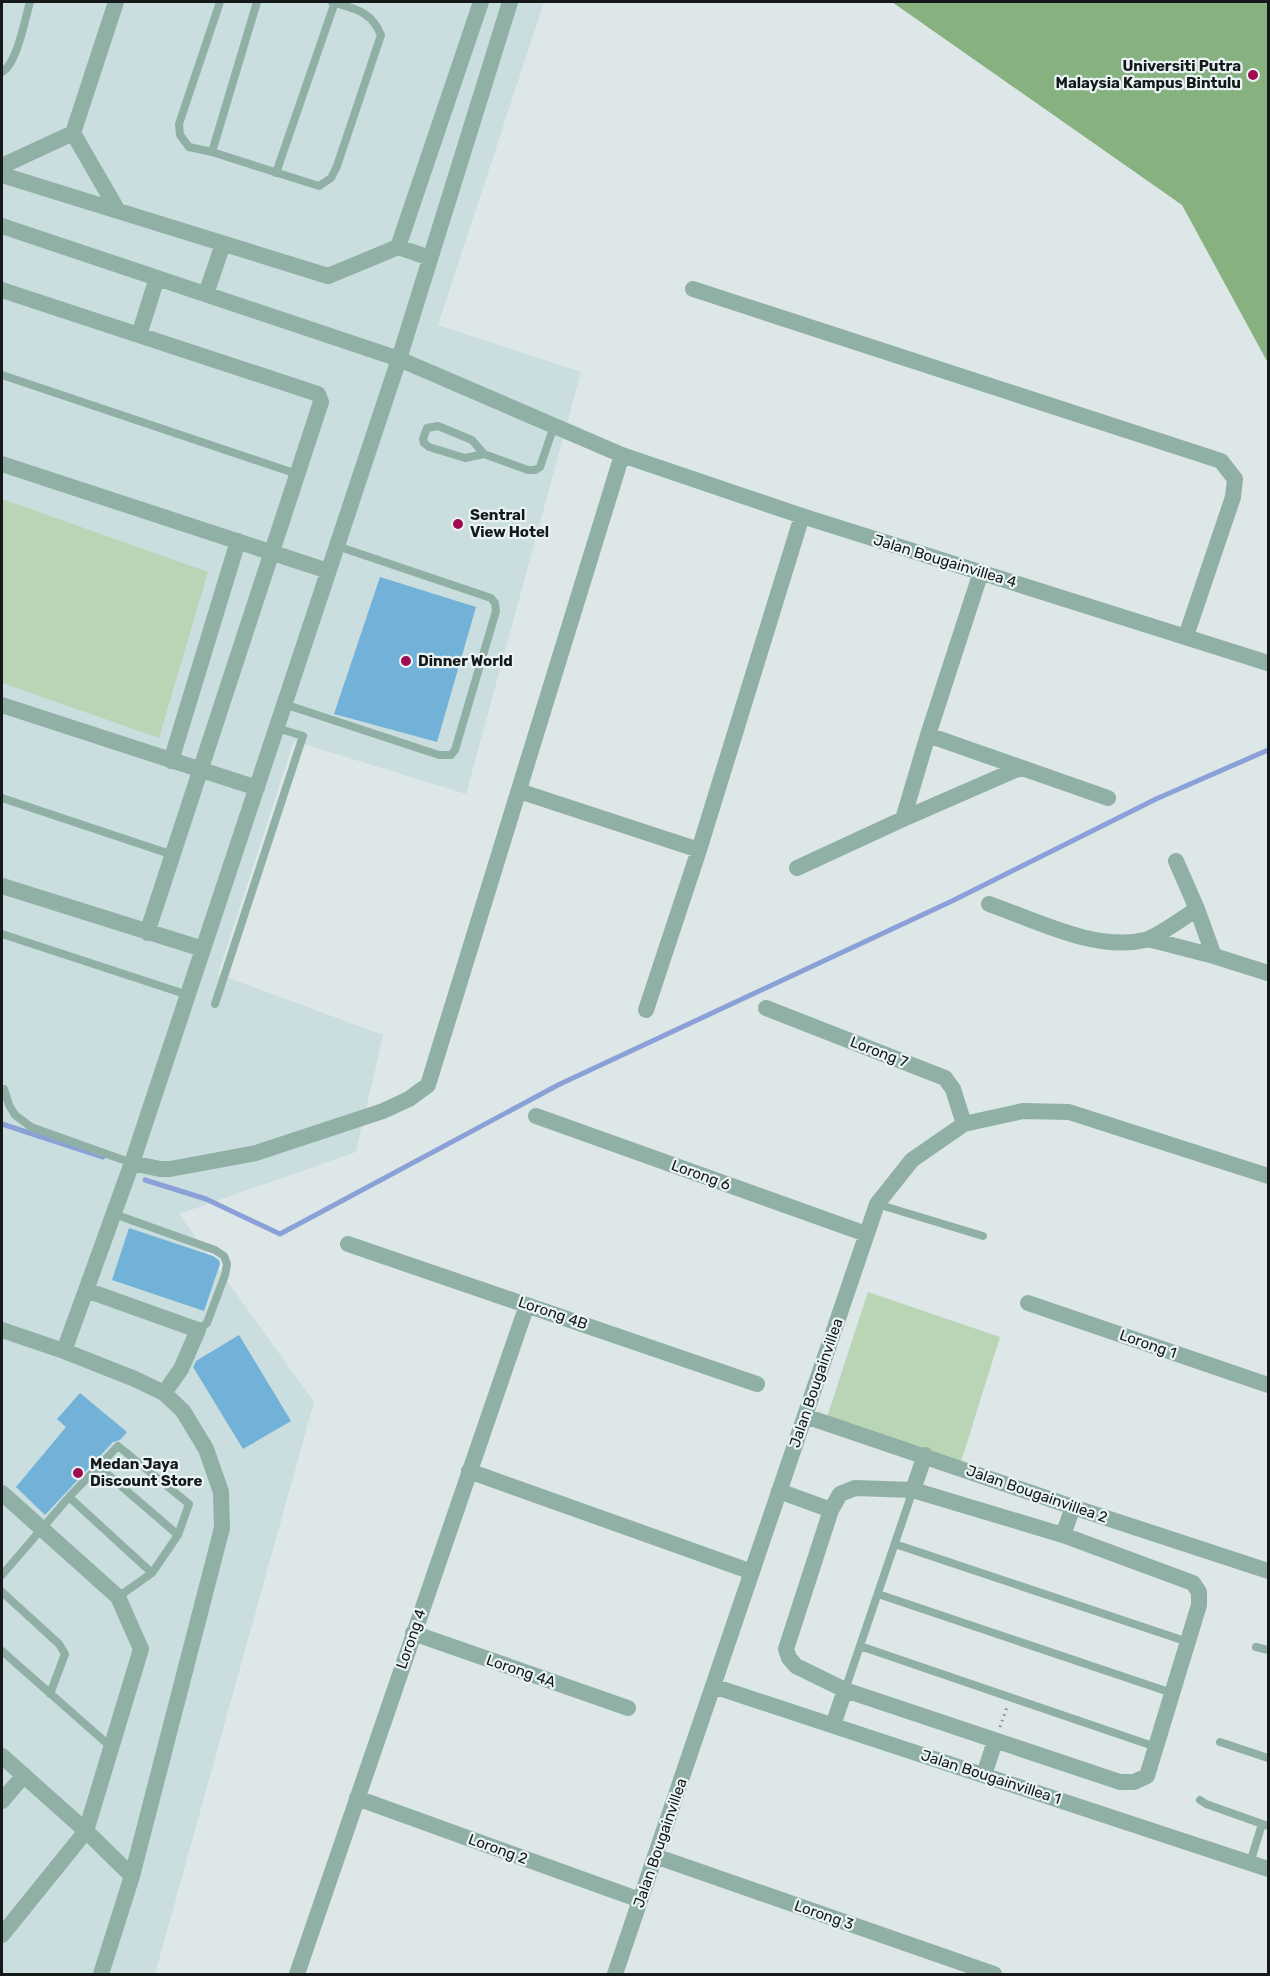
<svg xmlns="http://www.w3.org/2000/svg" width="1270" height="1976" viewBox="0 0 1270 1976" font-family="Rubik,sans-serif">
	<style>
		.built { fill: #cadddf }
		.green { fill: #bad5b6 }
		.forest { fill: #87b280 }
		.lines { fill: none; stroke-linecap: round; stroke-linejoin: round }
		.stream { stroke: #8aa1d8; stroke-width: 5 }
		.building { fill: #73b2d8 }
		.path { stroke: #878f8f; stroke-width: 3; stroke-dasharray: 1.5 4.5; stroke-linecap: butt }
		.lane { stroke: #90b0a5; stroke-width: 8 }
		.street { stroke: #90b0a5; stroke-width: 16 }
		.poi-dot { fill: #a00c52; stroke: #eaf4f5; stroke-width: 2 }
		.labels { text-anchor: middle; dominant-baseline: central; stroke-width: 4.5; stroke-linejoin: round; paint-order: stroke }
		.poi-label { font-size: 15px; font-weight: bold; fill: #151919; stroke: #eaf4f5; text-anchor: start }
		.street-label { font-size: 15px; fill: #151919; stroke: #eaf4f5 }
	</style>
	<rect width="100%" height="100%" fill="#dde7e8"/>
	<path class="built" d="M 2,2 L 544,2 L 438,325 L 581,372 L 466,794 L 294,741 L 218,974 L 383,1035 L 356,1152 L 179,1214 L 314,1402 L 155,1974 L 2,1974 Z"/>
	<path class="green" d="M 2,499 L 208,572 L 159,738 L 2,683 Z
		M 868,1292 L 1000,1337 L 961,1462 L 827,1417 Z"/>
	<path class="forest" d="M 892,2 L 1268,2 L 1268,363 L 1182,205 Z"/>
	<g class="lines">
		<path class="stream" d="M 2,1124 L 103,1157
			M 145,1180 L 206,1199 L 280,1234 L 558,1085 L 952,901 L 1156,799 L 1268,750"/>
	</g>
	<path class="building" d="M 380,577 L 476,607 L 437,742 L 334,714 Z
		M 129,1228 L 213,1256 L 219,1260 L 220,1264 L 204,1311 L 112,1280 Z
		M 239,1335 L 291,1421 L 243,1449 L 193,1367 L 196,1361 Z
		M 80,1393 L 127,1432 L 120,1440 L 113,1442 L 45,1515 L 16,1487 L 66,1427 L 57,1419 Z"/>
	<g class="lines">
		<path class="path" d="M 1000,1727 L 1007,1707"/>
		<path class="lane" d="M 220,2 L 179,124 L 180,135 L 189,147 L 212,152 L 319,186 L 331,178 L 337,166 L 381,35 C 371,11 355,9 332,2
			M 2,72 C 17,64 25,19 30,2
			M 212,152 L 257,2
			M 276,173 L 335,2
			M 2,375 L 297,474
			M 484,454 L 472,440 L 438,426 L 427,428 L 423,439 L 424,443 L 429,447 L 465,458 L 484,454 L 528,470 L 535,470 L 540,467 L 554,426
			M 284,704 L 439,755 L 451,755 L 455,750 L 496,611 L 495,603 L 491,598 L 337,546
			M 2,798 L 173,855
			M 2,934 L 188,995
			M 215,1004 L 303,736 L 277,728
			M 4,1089 L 9,1105 L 15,1115 L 31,1127 L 132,1163
			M 877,1204 L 983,1236
			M 114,1214 L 215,1250 L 224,1256 L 227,1264 L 225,1275 L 207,1323 L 198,1330
			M 99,1467 L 178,1535
			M 69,1497 L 152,1573
			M 895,1544 L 1188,1642
			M 2,1575 L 69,1497 L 118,1446 L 189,1504 L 178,1535 L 152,1573 L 118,1597
			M 2,1592 L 59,1644 L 65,1654 L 50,1694
			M 878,1594 L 1172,1693
			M 860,1646 L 1156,1747
			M 1256,1647 L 1268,1650
			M 2,1651 L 111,1747
			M 845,1690 L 913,1490
			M 1220,1742 L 1268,1758
			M 1200,1800 L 1206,1804 L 1268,1826
			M 1250,1863 L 1262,1824"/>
		<path class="street" d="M 73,133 L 118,211
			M 2,166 L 73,133 L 116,2
			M 2,175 L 328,276 L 398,247 L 430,258
			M 2,226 L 399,359 L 622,455 L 802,516 L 1268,663
			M 398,247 L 481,2
			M 693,289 L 1221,461 L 1235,479 L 1233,497 L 1186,636
			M 2,290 L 318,394 L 321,402 L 147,933
			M 206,294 L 223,244
			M 139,335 L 157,278
			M 2,464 L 328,571
			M 2,705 L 257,788
			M 928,735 L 1108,798
			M 171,761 L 238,541
			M 519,791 L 699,850
			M 903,819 L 928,735 L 981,572
			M 1176,861 L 1197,909 L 1214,956
			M 797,868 L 903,819 L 1020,768
			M 2,886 L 203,949
			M 989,904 C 1035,920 1096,952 1145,940 C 1159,936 1184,917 1197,909
			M 1148,939 L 1214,956 L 1268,973
			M 766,1008 L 945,1078 L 953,1089 L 964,1124
			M 646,1010 L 699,850 L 802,516
			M 536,1116 L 866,1234
			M 132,1163 L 160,1169 L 170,1169 L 256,1153 L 383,1111 L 409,1099 L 428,1085 L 622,455
			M 348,1244 L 757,1384
			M 86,1290 L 198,1330 L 181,1369 L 164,1393
			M 1028,1303 L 1268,1385
			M 2,1330 L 64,1351 L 135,1379 L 164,1393 L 183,1411 L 206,1449 L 221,1492 L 222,1528 L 132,1876 L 101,1974
			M 64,1351 L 132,1163 L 399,359 L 510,2
			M 805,1416 L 1073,1507 L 1268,1571
			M 469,1471 L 752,1572
			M 855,1488 L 913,1490 L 1063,1535 L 1193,1583 L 1199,1592 L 1199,1605 L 1147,1776 L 1134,1782 L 1120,1782 L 845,1690 L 796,1666 L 789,1658 L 786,1649 L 831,1510 L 840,1494 Z
			M 913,1490 L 925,1455
			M 779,1491 L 831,1510
			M 2,1493 L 118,1597 L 141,1649 L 86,1831 L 2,1935
			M 1063,1535 L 1073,1507
			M 413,1633 L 628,1708
			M 713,1686 L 1268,1869
			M 833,1725 L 845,1690
			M 2,1756 L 86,1831 L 132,1876
			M 984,1775 L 995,1741
			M 357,1798 L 640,1900
			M 2,1801 L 24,1775
			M 655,1856 L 994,1974
			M 297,1974 L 527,1305
			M 615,1974 L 877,1204 L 912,1160 L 964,1124 L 1023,1111 L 1069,1112 L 1268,1176"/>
	</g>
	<g class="poi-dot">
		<circle cx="1253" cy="75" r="6"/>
		<circle cx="458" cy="524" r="6"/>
		<circle cx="406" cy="661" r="6"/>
		<circle cx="78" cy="1473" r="6"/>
	</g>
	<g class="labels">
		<g class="poi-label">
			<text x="1241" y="66" text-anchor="end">Universiti Putra<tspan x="1241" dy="17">Malaysia Kampus Bintulu</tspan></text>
			<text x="470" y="515">Sentral<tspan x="470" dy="17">View Hotel</tspan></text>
			<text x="418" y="661">Dinner World</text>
			<text x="90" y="1464">Medan Jaya<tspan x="90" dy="17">Discount Store</tspan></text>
		</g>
		<g class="street-label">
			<text transform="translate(945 561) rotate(17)">Jalan Bougainvillea 4</text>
			<text transform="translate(879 1052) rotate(21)">Lorong 7</text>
			<text transform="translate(701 1175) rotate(20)">Lorong 6</text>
			<text transform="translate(553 1313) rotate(19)">Lorong 4B</text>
			<text transform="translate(1148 1344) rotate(19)">Lorong 1</text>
			<text transform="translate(816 1383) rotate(-71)">Jalan Bougainvillea</text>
			<text transform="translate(1037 1494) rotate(19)">Jalan Bougainvillea 2</text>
			<text transform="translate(411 1639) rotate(-71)">Lorong 4</text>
			<text transform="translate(521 1671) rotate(19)">Lorong 4A</text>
			<text transform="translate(991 1777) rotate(18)">Jalan Bougainvillea 1</text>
			<text transform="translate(660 1843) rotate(-71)">Jalan Bougainvillea</text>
			<text transform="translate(498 1849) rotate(20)">Lorong 2</text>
			<text transform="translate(824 1915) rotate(19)">Lorong 3</text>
		</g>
	</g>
	<rect width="1270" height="1976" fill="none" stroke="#151919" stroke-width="6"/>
</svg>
